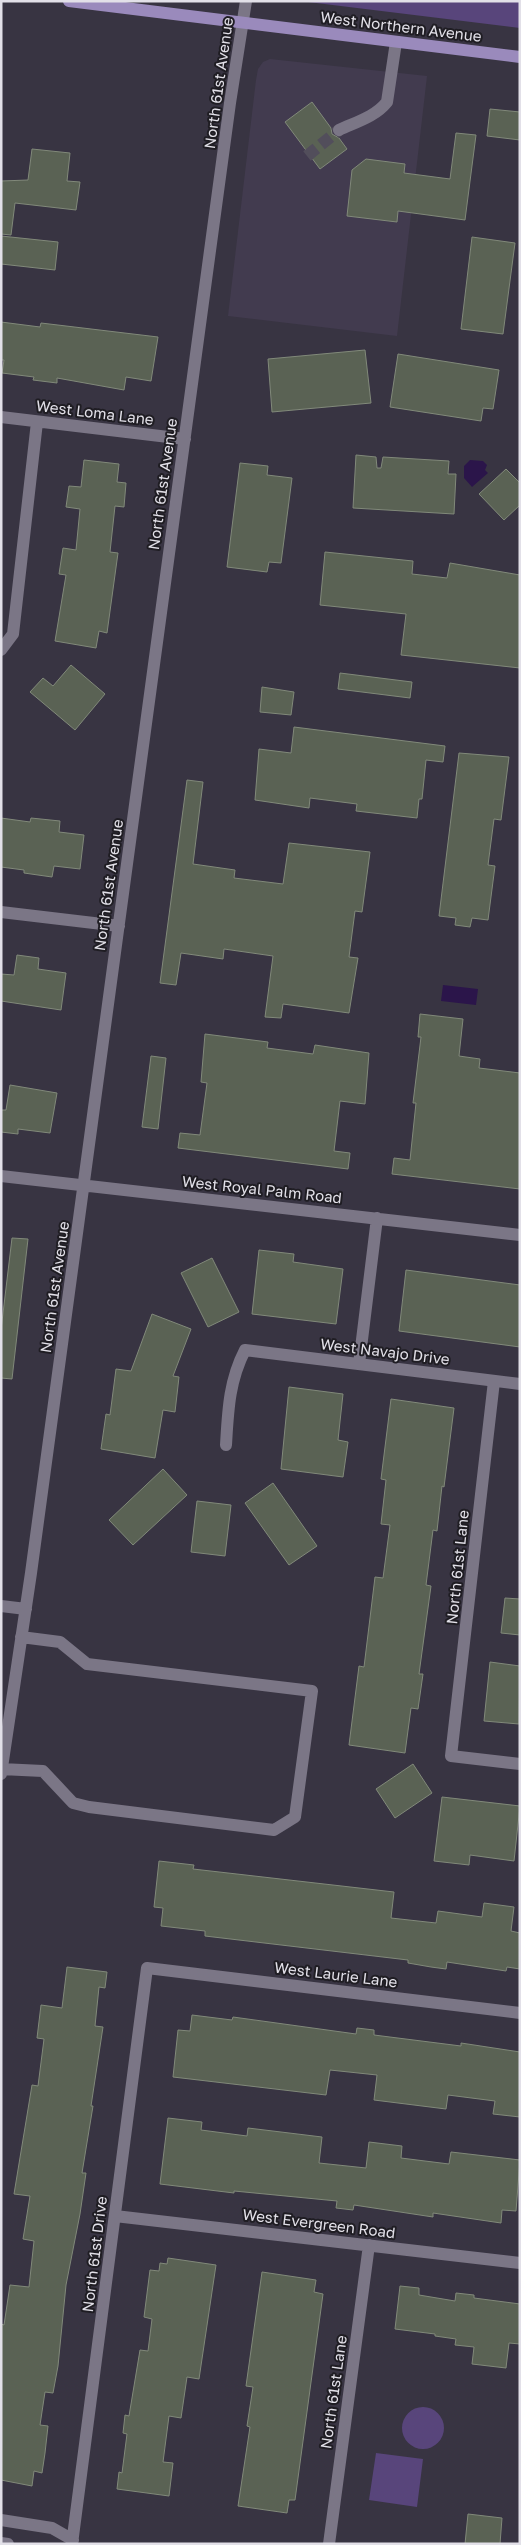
<svg xmlns="http://www.w3.org/2000/svg" width="521" height="2545" viewBox="0 0 521 2545" font-family="'Golos Text',sans-serif">
	<style>
		.built { fill: #423b4f }
		.green { fill: #58457b }
		.water { fill: #2b154a }
		.building { fill: #5a6254; stroke: #81897a }
		.lines { fill: none; stroke-linecap: round; stroke-linejoin: round }
		.minor-tunnel { stroke: #524e5b; stroke-width: 12; stroke-dasharray: 12 6; stroke-linecap: butt }
		.minor { stroke: #7b7686; stroke-width: 12 }
		.major { stroke: #9a8abc; stroke-width: 12 }
		.labels { text-anchor: middle; dominant-baseline: central; stroke-width: 4; stroke-linejoin: round; paint-order: stroke }
		.street-label { font-size: 15px; fill: #e2e0e8; stroke: #1f1d23 }
	</style>
	<rect width="100%" height="100%" fill="#383442"/>
	<path class="built" d="M 270,59 L 427,76 L 397,336 L 228,316 L 256,80 L 258,69 L 263,62 Z"/>
	<path class="green" d="M 300,1 L 520,1 L 520,28 Z
		M402 2428a21 21 0 1 1 42 0a21 21 0 1 1-42 0Z
		M 376,2453 L 423,2459 L 417,2507 L 369,2500 Z"/>
	<path class="water" d="M 470,460 L 483,461 L 487,465 L 485,470 L 488,473 L 472,487 L 464,478 L 464,466 Z
		M 443,985 L 478,989 L 476,1005 L 441,1001 Z"/>
	<path class="building" d="M 312,102 L 331,128 L 332,134 L 339,138 L 347,149 L 320,169 L 285,122 Z
		M 490,109 L 520,112 L 520,140 L 487,136 Z
		M 456,133 L 476,135 L 465,220 L 398,211 L 397,222 L 347,216 L 352,170 L 366,159 L 405,164 L 404,173 L 450,179 Z
		M 32,149 L 70,153 L 67,181 L 80,182 L 76,210 L 15,203 L 11,235 L 1,234 L 1,181 L 28,180 Z
		M 1,236 L 58,242 L 55,270 L 1,264 Z
		M 472,237 L 515,243 L 503,334 L 461,329 Z
		M 1,322 L 40,327 L 41,323 L 158,337 L 151,381 L 126,377 L 124,390 L 57,378 L 57,383 L 33,380 L 34,377 L 2,373 L 4,360 L 1,360 Z
		M 365,350 L 371,403 L 272,412 L 268,359 Z
		M 398,354 L 499,370 L 493,409 L 483,408 L 481,421 L 390,407 Z
		M 356,455 L 376,457 L 377,468 L 381,468 L 383,457 L 449,461 L 448,474 L 456,474 L 454,514 L 353,508 Z
		M 84,460 L 119,464 L 117,482 L 126,483 L 124,507 L 115,506 L 110,552 L 118,553 L 107,633 L 99,631 L 96,648 L 55,641 L 66,575 L 59,574 L 63,548 L 76,550 L 80,509 L 66,507 L 69,486 L 81,487 Z
		M 240,463 L 268,466 L 267,475 L 292,478 L 281,563 L 269,562 L 267,572 L 227,567 Z
		M 506,469 L 520,483 L 520,505 L 504,520 L 479,494 Z
		M 325,552 L 413,561 L 412,574 L 447,578 L 450,563 L 520,575 L 520,668 L 401,655 L 406,614 L 320,605 Z
		M 71,665 L 105,694 L 75,730 L 30,692 L 43,678 L 53,686 Z
		M 340,673 L 412,682 L 410,698 L 338,689 Z
		M 262,687 L 294,692 L 291,715 L 260,712 Z
		M 294,727 L 445,746 L 443,762 L 426,760 L 422,799 L 419,799 L 417,818 L 356,811 L 357,804 L 310,798 L 309,808 L 255,800 L 259,749 L 291,753 Z
		M 459,753 L 509,757 L 501,820 L 494,819 L 488,865 L 495,866 L 488,920 L 472,918 L 470,927 L 455,925 L 456,918 L 439,916 Z
		M 187,780 L 203,782 L 193,864 L 235,870 L 234,878 L 283,884 L 289,843 L 370,852 L 362,912 L 355,911 L 349,957 L 358,958 L 349,1013 L 283,1004 L 281,1018 L 265,1017 L 273,956 L 224,949 L 223,959 L 181,953 L 176,985 L 160,983 Z
		M 1,818 L 30,822 L 31,818 L 60,821 L 59,832 L 84,835 L 80,869 L 54,866 L 52,877 L 24,873 L 24,870 L 1,867 Z
		M 17,955 L 39,958 L 38,969 L 66,973 L 61,1010 L 1,1001 L 1,974 L 14,975 Z
		M 420,1014 L 463,1019 L 459,1056 L 480,1059 L 479,1068 L 520,1073 L 520,1189 L 392,1174 L 394,1158 L 410,1160 L 416,1103 L 413,1103 L 421,1037 L 418,1037 Z
		M 205,1034 L 268,1042 L 267,1048 L 313,1054 L 315,1045 L 369,1053 L 365,1104 L 340,1101 L 334,1151 L 350,1153 L 348,1169 L 178,1148 L 180,1133 L 200,1135 L 207,1083 L 201,1082 Z
		M 151,1056 L 166,1058 L 158,1129 L 142,1127 Z
		M 10,1085 L 57,1093 L 50,1133 L 18,1129 L 18,1134 L 1,1132 L 1,1110 L 6,1110 Z
		M 12,1238 L 28,1239 L 12,1379 L 1,1378 L 1,1330 Z
		M 259,1250 L 294,1254 L 293,1262 L 343,1269 L 336,1324 L 252,1314 Z
		M 212,1258 L 239,1312 L 208,1327 L 181,1273 Z
		M 406,1270 L 520,1285 L 520,1347 L 399,1331 Z
		M 152,1314 L 191,1329 L 173,1376 L 179,1377 L 175,1412 L 163,1410 L 155,1458 L 101,1449 L 106,1414 L 110,1415 L 116,1369 L 131,1371 Z
		M 289,1387 L 343,1394 L 338,1440 L 348,1442 L 343,1477 L 281,1469 Z
		M 391,1399 L 454,1408 L 444,1487 L 442,1486 L 437,1531 L 433,1530 L 426,1585 L 431,1586 L 419,1674 L 423,1674 L 418,1709 L 411,1708 L 405,1753 L 349,1745 L 359,1666 L 364,1667 L 375,1577 L 383,1578 L 390,1525 L 381,1524 L 386,1480 L 381,1479 Z
		M 163,1469 L 187,1495 L 133,1545 L 109,1520 Z
		M 273,1483 L 317,1546 L 289,1565 L 245,1503 Z
		M 197,1501 L 231,1505 L 225,1556 L 191,1552 Z
		M 505,1598 L 520,1599 L 520,1635 L 501,1633 Z
		M 490,1662 L 520,1666 L 519,1724 L 484,1721 Z
		M 413,1764 L 432,1793 L 395,1818 L 376,1789 Z
		M 442,1797 L 520,1806 L 514,1861 L 470,1855 L 469,1865 L 434,1861 Z
		M 159,1861 L 194,1865 L 193,1869 L 394,1892 L 391,1918 L 436,1923 L 438,1911 L 482,1917 L 484,1903 L 514,1907 L 511,1931 L 520,1933 L 520,1969 L 507,1967 L 506,1971 L 447,1962 L 446,1969 L 431,1967 L 408,1963 L 408,1960 L 205,1936 L 205,1931 L 161,1926 L 163,1908 L 154,1907 Z
		M 67,1967 L 107,1972 L 105,1988 L 99,1987 L 95,2026 L 103,2027 L 91,2106 L 93,2106 L 82,2173 L 86,2173 L 80,2214 L 66,2285 L 58,2366 L 53,2393 L 45,2392 L 40,2425 L 48,2426 L 45,2453 L 42,2473 L 34,2471 L 32,2486 L 1,2480 L 1,2324 L 4,2325 L 10,2285 L 29,2287 L 34,2241 L 23,2239 L 30,2196 L 14,2194 L 32,2085 L 38,2086 L 44,2039 L 37,2038 L 41,2005 L 62,2008 Z
		M 192,2015 L 232,2020 L 233,2017 L 356,2034 L 357,2028 L 374,2030 L 374,2035 L 461,2046 L 461,2043 L 520,2052 L 520,2117 L 493,2114 L 495,2101 L 448,2095 L 446,2109 L 374,2100 L 377,2075 L 330,2070 L 326,2095 L 173,2077 L 178,2030 L 190,2031 Z
		M 168,2118 L 202,2122 L 201,2130 L 247,2136 L 248,2128 L 322,2137 L 319,2163 L 366,2168 L 369,2142 L 402,2146 L 401,2158 L 449,2164 L 451,2152 L 520,2160 L 516,2211 L 502,2210 L 501,2223 L 433,2213 L 433,2217 L 354,2205 L 353,2210 L 336,2208 L 337,2201 L 234,2191 L 234,2193 L 160,2184 Z
		M 168,2258 L 216,2265 L 199,2379 L 187,2377 L 181,2418 L 169,2416 L 163,2462 L 173,2463 L 169,2496 L 117,2489 L 119,2472 L 122,2473 L 127,2434 L 123,2433 L 125,2415 L 129,2416 L 140,2350 L 148,2351 L 152,2319 L 144,2317 L 150,2270 L 159,2271 L 160,2263 L 167,2264 Z
		M 262,2272 L 316,2280 L 314,2292 L 323,2294 L 295,2500 L 289,2500 L 287,2513 L 238,2506 L 250,2427 L 247,2426 L 253,2387 L 246,2386 Z
		M 400,2286 L 419,2288 L 419,2295 L 455,2301 L 456,2293 L 474,2295 L 474,2298 L 520,2304 L 520,2344 L 509,2343 L 506,2368 L 472,2364 L 474,2347 L 455,2345 L 456,2339 L 435,2336 L 435,2334 L 395,2329 Z
		M 468,2514 L 502,2518 L 500,2544 L 465,2544 Z"/>
	<g class="lines">
		<path class="minor-tunnel" d="M 307,156 L 339,130"/>
		<path class="minor" d="M 339,130 C 356,122 375,117 387,102 L 396,42
			M 1,417 L 185,439
			M 1,650 L 13,634 L 37,422
			M 1,912 L 119,926
			M 1,1176 L 520,1235
			M 359,1364 L 377,1218
			M 494,1381 L 451,1756 L 520,1764
			M 226,1445 C 228,1411 229,1381 245,1350 L 520,1384
			M 1,1606 L 26,1609
			M 1,1769 L 43,1771 L 73,1803 L 89,1807 L 274,1830 L 295,1817 L 312,1691 L 87,1664 L 60,1642 L 21,1637
			M 1,1774 L 31,1573 L 230,103 L 246,1
			M 115,2216 L 520,2263
			M 1,2520 L 52,2528 L 73,2540
			M 1,2543 L 8,2544
			M 72,2544 L 147,1968 L 520,2013
			M 329,2544 L 369,2245"/>
		<path class="major" d="M 69,1 L 520,57"/>
	</g>
	<g class="labels">
		<g class="street-label">
			<text transform="translate(401 26) rotate(7)">West Northern Avenue</text>
			<text transform="translate(218 83) rotate(-82)">North 61st Avenue</text>
			<text transform="translate(95 412) rotate(7)">West Loma Lane</text>
			<text transform="translate(162 484) rotate(-82)">North 61st Avenue</text>
			<text transform="translate(108 885) rotate(-82)">North 61st Avenue</text>
			<text transform="translate(262 1189) rotate(6)">West Royal Palm Road</text>
			<text transform="translate(54 1287) rotate(-82)">North 61st Avenue</text>
			<text transform="translate(385 1351) rotate(7)">West Navajo Drive</text>
			<text transform="translate(457 1567) rotate(-84)">North 61st Lane</text>
			<text transform="translate(336 1974) rotate(7)">West Laurie Lane</text>
			<text transform="translate(319 2223) rotate(7)">West Evergreen Road</text>
			<text transform="translate(94 2254) rotate(-83)">North 61st Drive</text>
			<text transform="translate(333 2392) rotate(-82)">North 61st Lane</text>
		</g>
	</g>
	<rect width="521" height="2545" fill="none" stroke="#e2e0e8" stroke-width="5"/>
</svg>
